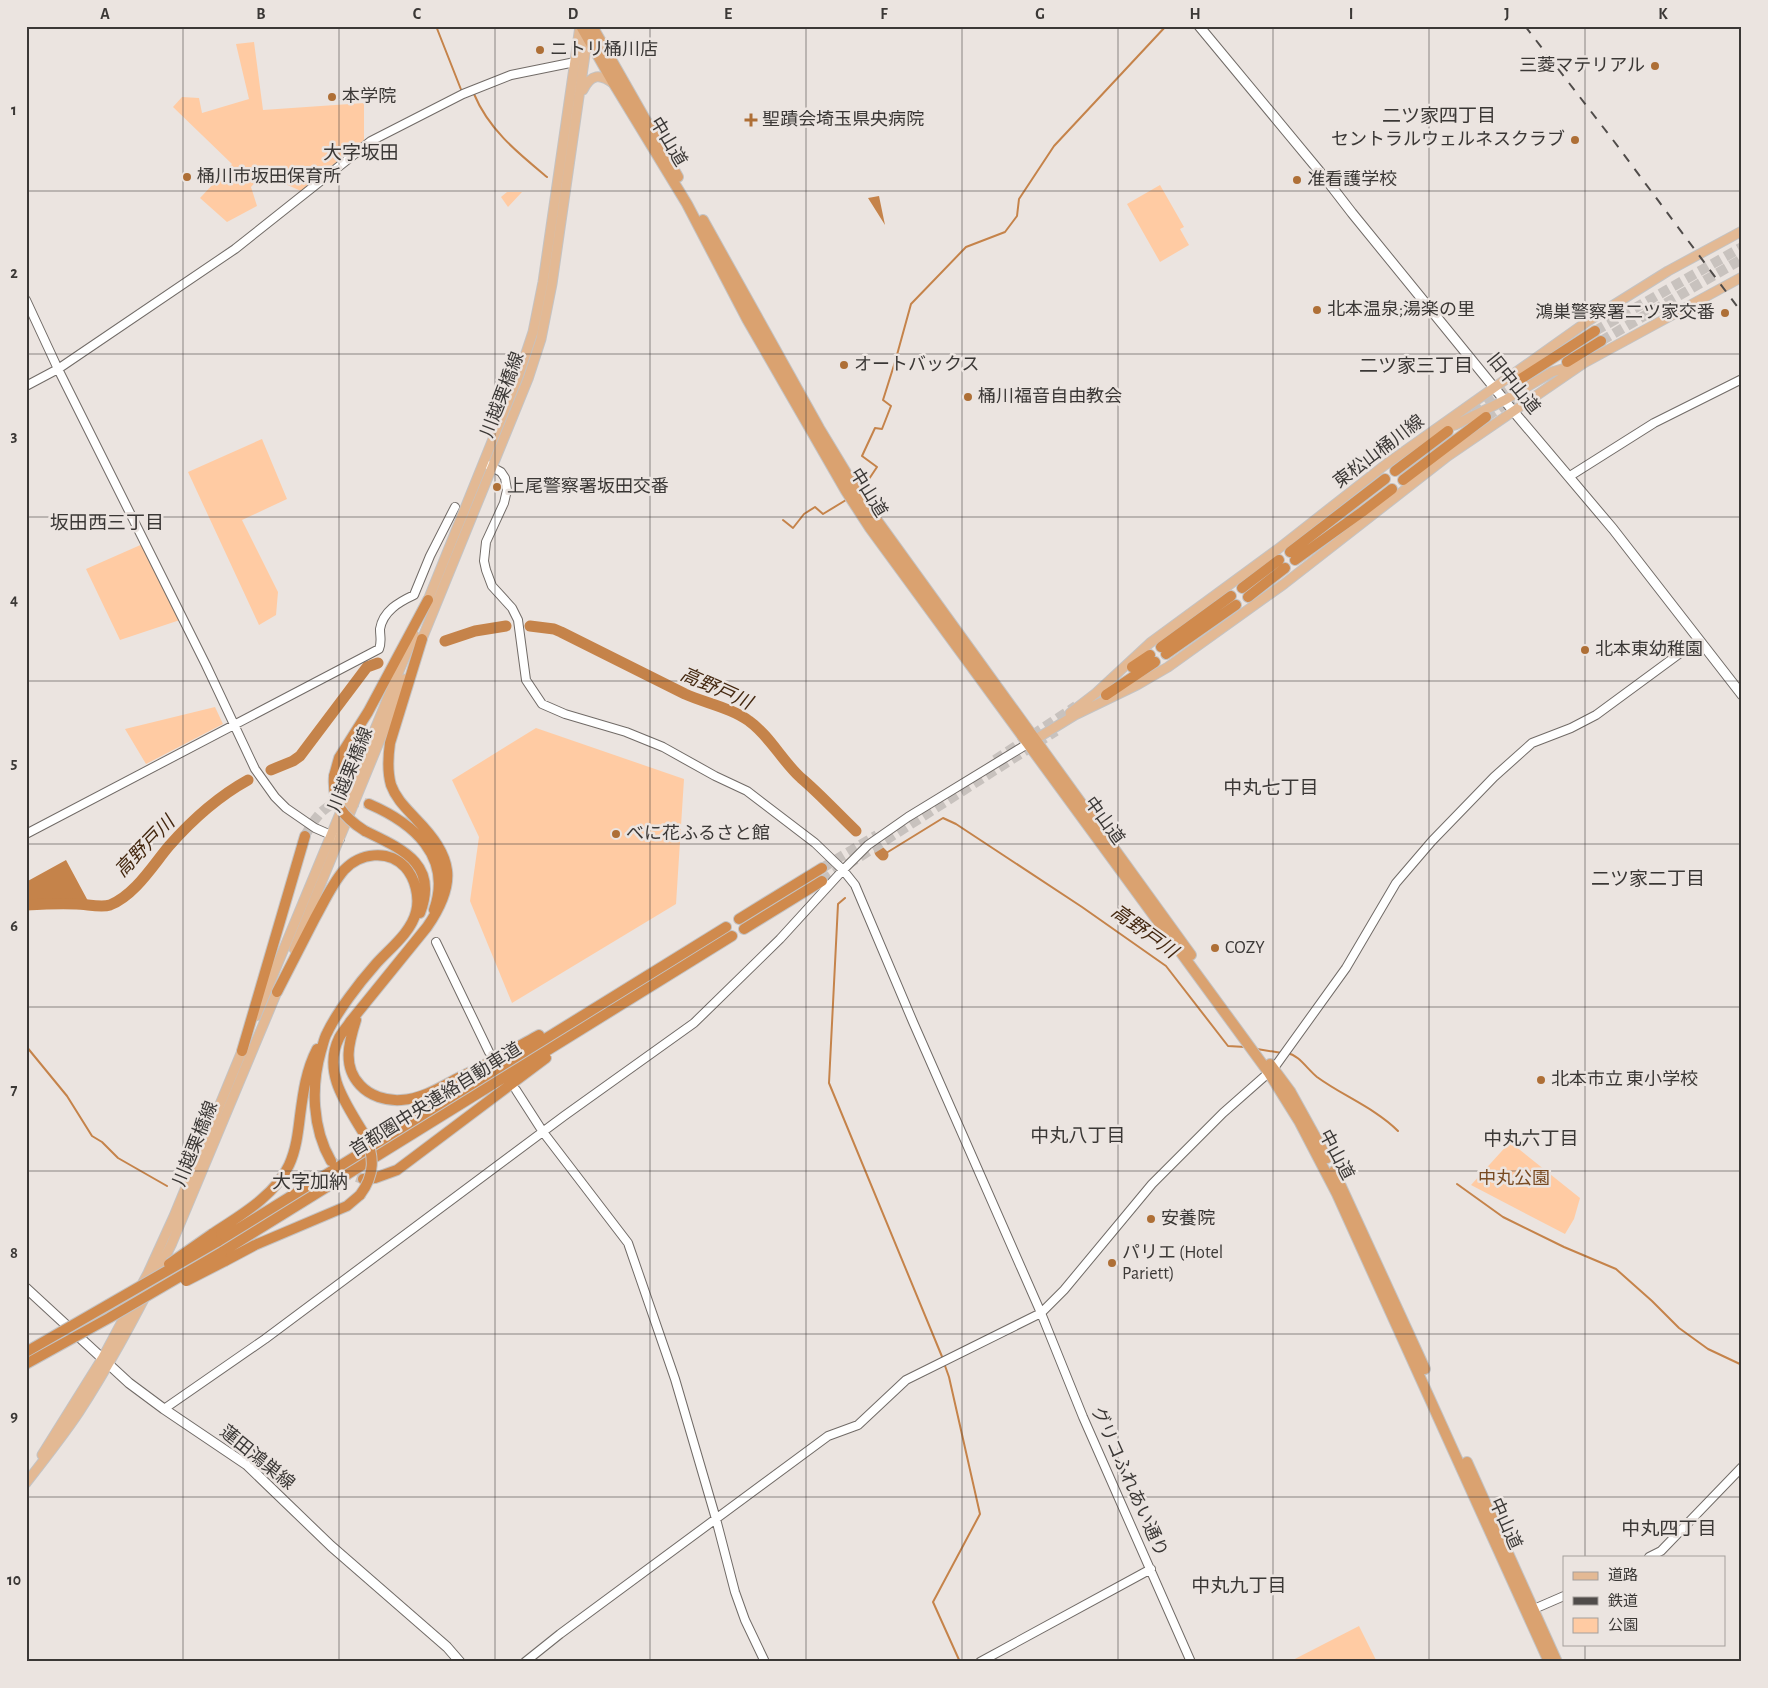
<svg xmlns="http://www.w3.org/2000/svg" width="1768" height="1688" viewBox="0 0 1768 1688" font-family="'Alegreya Sans','Noto Sans JP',sans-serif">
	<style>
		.green { fill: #ffcba3 }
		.water { fill: #c5834a }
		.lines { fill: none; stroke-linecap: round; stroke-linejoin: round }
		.stream { stroke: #c5834a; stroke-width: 2 }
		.river { stroke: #c5834a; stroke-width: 11 }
		.motorway-tunnel { stroke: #c8c2be; stroke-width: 10; stroke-dasharray: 10 5; stroke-linecap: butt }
		.tertiary-casing { stroke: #716b67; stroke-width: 10 }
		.secondary-casing { stroke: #716b67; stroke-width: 11 }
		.primary-casing { stroke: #c4c3c3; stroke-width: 11 }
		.trunk-casing { stroke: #c4c3c3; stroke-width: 12 }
		.motorway-casing { stroke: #c4c3c3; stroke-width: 12 }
		.tertiary { stroke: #fff; stroke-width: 8 }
		.secondary { stroke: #fff; stroke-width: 9 }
		.primary { stroke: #e3b994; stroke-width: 9 }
		.trunk { stroke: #daa270; stroke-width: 10 }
		.motorway { stroke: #d08a4d; stroke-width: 10 }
		.rail { stroke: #504c4a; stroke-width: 2; stroke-dasharray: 9 9; stroke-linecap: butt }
		.motorway-bridge-casing { stroke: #c4c3c3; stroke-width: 12; stroke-linecap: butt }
		.motorway-bridge { stroke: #d08a4d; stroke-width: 10 }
		.grid { fill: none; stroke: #3b3836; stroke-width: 1; stroke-opacity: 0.55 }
		.poi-dot { fill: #ae6f36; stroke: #ebe4e0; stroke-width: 2 }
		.labels { text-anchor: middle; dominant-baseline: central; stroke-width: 5; stroke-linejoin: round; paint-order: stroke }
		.poi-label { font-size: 18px; fill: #3b3836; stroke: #ebe4e0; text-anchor: start }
		.street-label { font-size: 18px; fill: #3b3836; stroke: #ebe4e0 }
		.park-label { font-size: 18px; fill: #784a21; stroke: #ebe4e0 }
		.neighbourhood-label { font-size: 19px; fill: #3b3836; stroke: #ebe4e0 }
		.water-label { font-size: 19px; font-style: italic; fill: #442810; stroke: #ebe4e0 }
		.neatline { fill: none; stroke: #3b3836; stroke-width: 2 }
		.grid-label { font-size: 16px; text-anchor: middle; font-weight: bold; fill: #3b3836 }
	</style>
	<rect width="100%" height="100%" fill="#ebe4e0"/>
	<path class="green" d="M 254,42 L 263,110 L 364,103 L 364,140 L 301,191 L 263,174 L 251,187 L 257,206 L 227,222 L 200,198 L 232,164 L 173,107 L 182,97 L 199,98 L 202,113 L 249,99 L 236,44 Z
		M 1160,185 L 1184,227 L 1180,229 L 1189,245 L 1160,262 L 1127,204 Z
		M 507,192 L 522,192 L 508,207 L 501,197 Z
		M 262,439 L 287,499 L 242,520 L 278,592 L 276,615 L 259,625 L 188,472 Z
		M 145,543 L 183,619 L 120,640 L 86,569 Z
		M 215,707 L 223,724 L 146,764 L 125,729 Z
		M 536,728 L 684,779 L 676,904 L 512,1003 L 470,901 L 479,837 L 452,780 Z
		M 1510,1142 L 1580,1198 L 1574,1219 L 1565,1234 L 1471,1185 Z
		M 1359,1626 L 1377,1662 L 1289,1662 Z"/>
	<path class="water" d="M 879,196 L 885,225 L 868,198 Z
		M 66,860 L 88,901 L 26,903 L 26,882 Z"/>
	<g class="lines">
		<path class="stream" d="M 436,26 L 462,92
			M 474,94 C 489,130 518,153 547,177
			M 861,491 L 877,467 L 862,456 L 875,428 L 882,429 L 891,406 L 883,400 L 895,362 L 911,304 L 966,247 L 1005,232 L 1017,216 L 1019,199 L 1054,146 L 1166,26
			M 783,520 L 793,528 L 804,514 L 815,507 L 823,514 L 846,500
			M 883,855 L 943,818 L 956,824 L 1082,907 L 1166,966 L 1228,1046 L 1245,1047
			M 845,898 L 838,904 L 829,1083 L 943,1359
			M 26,1046 L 67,1096 L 92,1136 L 102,1142 L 118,1158 L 167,1186
			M 1257,1049 L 1282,1053
			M 1287,1053 C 1299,1055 1307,1069 1317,1077 C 1343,1096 1375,1108 1398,1131
			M 1457,1184 L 1503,1217 L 1564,1247 L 1616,1269 L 1652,1301 L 1679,1328 L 1708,1349 L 1742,1365
			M 944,1363 L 949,1377 L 980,1514 L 933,1602 L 960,1662"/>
		<path class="river" d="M 530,626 L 554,629 L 561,632 L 685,694 C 705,703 732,708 749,721 C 770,736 782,761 801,778 C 820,794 838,814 856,831
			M 445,641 L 475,631 L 506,626
			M 271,770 L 293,761 L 300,756 L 367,667 L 378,663
			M 880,852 L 883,855
			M 26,905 C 43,904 60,903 76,904 C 86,904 101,908 110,905 C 135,895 153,865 169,846 C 191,821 219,796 248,780"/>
		<path class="motorway-tunnel" d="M 1595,331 L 1742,247
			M 1601,341 L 1742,259
			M 1474,413 L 1522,378
			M 1486,417 L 1513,399
			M 995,760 L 1076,706
			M 305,836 C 322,805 333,797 369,804
			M 822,868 L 877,835
			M 822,881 L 1056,731
			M 332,1161 L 345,1173 L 363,1179"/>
		<defs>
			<path id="tertiary" d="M 26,300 L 58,369 L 206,665 L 255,769 L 275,797 L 286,808 L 315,828 L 340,839
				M 26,386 L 58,369 L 235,249 L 371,141 L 463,94 L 511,75 L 575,62
				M 484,463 L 501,472 L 505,478 L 507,490 L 504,503 L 486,542 L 484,561 L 486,570 L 492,586 L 512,608 L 518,620 L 526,680 L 542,704 L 565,714 L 626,732 L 663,747 L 715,776 L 747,791 L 815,843 L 843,870 L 855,885 L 913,1022 L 1041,1313 L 1083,1417 L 1191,1662
				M 1570,476 L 1654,423 L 1742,379
				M 26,834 L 379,649 C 382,642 380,637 380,629 C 383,611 399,602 414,595 L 430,556 L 455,507
				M 436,942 L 489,1052
				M 516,1090 L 543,1132 L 628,1243 L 675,1379 L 716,1519 L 735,1592 L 745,1620 L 765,1662
				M 164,1409 L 265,1339 L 564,1116 L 694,1023 L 780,939 L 843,870 L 868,845 L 908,817 L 1029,743
				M 1649,1557 L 1661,1551 L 1742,1467
				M 1534,1609 L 1564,1596
				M 525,1662 L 560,1634 L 828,1436 L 858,1425 L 906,1380 L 1041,1313 L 1064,1290 L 1152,1184 L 1223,1113 L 1274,1068 L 1346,968 L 1396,883 L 1432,841 L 1494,777 L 1532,743 L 1571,728 L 1596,715 L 1698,640
				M 980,1662 L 1151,1569"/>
			<path id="secondary" d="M 1199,26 L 1325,178 L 1352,213 L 1514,412 L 1613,529 L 1742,695
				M 26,1288 L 129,1383 L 164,1409 L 247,1465 L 331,1546 L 447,1647 L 460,1662"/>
			<path id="primary" d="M 583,90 C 591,74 600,73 614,84
				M 1440,429 L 1455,425 L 1505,400 L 1552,372 L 1579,364
				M 426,605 L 518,377 L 533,332 L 543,282 L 580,26
				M 420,644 L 528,379 L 541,339 L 552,284 L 588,34
				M 1070,713 L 1096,693 L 1150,643 L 1278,549 L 1385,465 L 1588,321 L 1668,271 L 1742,231
				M 1031,742 L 1075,715 L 1137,685 L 1168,667 L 1284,584 L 1448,456 L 1584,363 L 1742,277
				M 294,949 L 405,679
				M 256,1016 L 414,635
				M 42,1455 L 102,1359 L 148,1273 L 174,1216 L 244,1046
				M 26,1483 C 44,1460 63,1436 79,1412 C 114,1358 144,1301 172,1243 L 279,987"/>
			<path id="trunk" d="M 581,26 L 614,84 L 687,204 L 747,319 L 846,491 L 870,528 L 1269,1073 L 1299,1121 L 1337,1194 L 1549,1662
				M 592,26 L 678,177
				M 703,220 L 819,428 L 865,504 L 1191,955
				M 1270,1064 L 1290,1091 L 1327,1158
				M 1334,1171 L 1425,1369
				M 1467,1462 L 1557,1662"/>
			<path id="motorway" d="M 1567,362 L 1601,341
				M 1522,378 L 1595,331
				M 1395,471 L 1448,431
				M 1403,480 L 1486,417
				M 1290,552 L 1385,479
				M 1295,560 L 1362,512 L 1392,489
				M 1242,588 L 1279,560
				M 1248,597 L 1285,568
				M 1161,647 L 1231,596
				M 1166,654 L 1236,605
				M 1132,667 L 1150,655
				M 1106,695 L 1155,662
				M 334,776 L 339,758 L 368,712 L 428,600
				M 369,804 C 413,823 453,856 434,910
				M 365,831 C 402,849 439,864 420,913
				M 739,919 L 822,868
				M 744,929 L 822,881
				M 277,992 C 290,967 302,943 315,918 C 324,902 332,884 344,870 C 360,853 388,849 405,867 C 415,878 420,897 416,912 C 411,933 388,950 375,965 C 359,983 337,1012 327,1033 C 324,1038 323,1045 321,1051 C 311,1086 312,1128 331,1161
				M 356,1020 C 349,1042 342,1066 360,1085 C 370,1096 386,1101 401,1100 C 422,1099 441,1087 458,1078 C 486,1065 512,1050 539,1035
				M 242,1051 L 305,836
				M 364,1134 C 347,1105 322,1073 339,1038 C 342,1032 347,1027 350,1022 L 427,927 C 458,882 453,857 416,819 C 407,809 396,799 391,785 C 387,771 388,757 390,743 L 422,639
				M 363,1179 L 375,1178 L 397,1170 L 546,1058
				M 212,1234 C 239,1216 275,1196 289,1165 C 296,1150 298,1133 300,1116 C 303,1093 306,1070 317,1049
				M 217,1242 L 726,927
				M 222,1252 L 732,936
				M 225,1261 L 255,1245 L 347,1206 L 360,1195"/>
		</defs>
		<use href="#tertiary" class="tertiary-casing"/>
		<use href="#secondary" class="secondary-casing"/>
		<use href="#primary" class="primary-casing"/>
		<use href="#trunk" class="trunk-casing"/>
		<use href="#motorway" class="motorway-casing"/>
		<use href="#tertiary" class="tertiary"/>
		<use href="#secondary" class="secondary"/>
		<use href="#primary" class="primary"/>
		<use href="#trunk" class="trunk"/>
		<use href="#motorway" class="motorway"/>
		<path class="rail" d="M 1525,26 L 1613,140 L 1742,313"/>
		<defs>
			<path id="motorway-bridge" d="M 334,776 C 332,804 343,817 365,831
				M 360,1195 C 375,1175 375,1156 364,1134
				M 169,1264 L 212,1234
				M 186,1281 L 225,1261
				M 26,1352 L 217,1242
				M 26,1364 L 109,1318 L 222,1252"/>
		</defs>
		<use href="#motorway-bridge" class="motorway-bridge-casing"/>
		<use href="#motorway-bridge" class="motorway-bridge"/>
	</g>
	<path class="grid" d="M 183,26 L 183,1662M 339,26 L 339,1662M 495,26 L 495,1662M 650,26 L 650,1662M 806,26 L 806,1662M 962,26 L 962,1662M 1118,26 L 1118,1662M 1273,26 L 1273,1662M 1429,26 L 1429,1662M 1585,26 L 1585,1557M 26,191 L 1742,191M 26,354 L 1742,354M 26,517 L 1742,517M 26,681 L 1742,681M 26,844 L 1742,844M 26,1007 L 1742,1007M 26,1171 L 1742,1171M 26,1334 L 1742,1334M 26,1497 L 1742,1497M 1585,1644 L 1585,1662"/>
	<g class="poi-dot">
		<circle cx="540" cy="50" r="5"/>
		<circle cx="1655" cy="66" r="5"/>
		<circle cx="332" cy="97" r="5"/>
		<path d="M748.5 112.5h5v5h5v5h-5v5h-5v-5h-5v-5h5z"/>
		<circle cx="1575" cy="140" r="5"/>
		<circle cx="187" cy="177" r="5"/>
		<circle cx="1297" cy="180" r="5"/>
		<circle cx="1317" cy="310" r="5"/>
		<circle cx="1725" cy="313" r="5"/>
		<circle cx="844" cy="365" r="5"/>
		<circle cx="968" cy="397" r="5"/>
		<circle cx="497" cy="487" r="5"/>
		<circle cx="1585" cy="650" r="5"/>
		<circle cx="616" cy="834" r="5"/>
		<circle cx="1215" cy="948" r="5"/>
		<circle cx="1541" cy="1080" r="5"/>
		<circle cx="1151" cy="1219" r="5"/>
		<circle cx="1112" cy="1263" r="5"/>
	</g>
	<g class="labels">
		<g class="poi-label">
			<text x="550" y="50">ニトリ桶川店</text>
			<text x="1645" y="66" text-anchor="end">三菱マテリアル</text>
			<text x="342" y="97">本学院</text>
			<text x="762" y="120">聖蹟会埼玉県央病院</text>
			<text x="1565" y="140" text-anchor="end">セントラルウェルネスクラブ</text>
			<text x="197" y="177">桶川市坂田保育所</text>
			<text x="1307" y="180">准看護学校</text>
			<text x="1327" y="310">北本温泉;湯楽の里</text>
			<text x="1715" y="313" text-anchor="end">鴻巣警察署二ツ家交番</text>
			<text x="854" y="365">オートバックス</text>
			<text x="978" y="397">桶川福音自由教会</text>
			<text x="507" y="487">上尾警察署坂田交番</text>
			<text x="1595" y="650">北本東幼稚園</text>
			<text x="626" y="834">べに花ふるさと館</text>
			<text x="1225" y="948">COZY</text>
			<text x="1551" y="1080">北本市立 東小学校</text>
			<text x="1161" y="1219">安養院</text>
			<text x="1122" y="1253">パリエ (Hotel<tspan x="1122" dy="21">Pariett)</tspan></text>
		</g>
		<g class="street-label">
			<text transform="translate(668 142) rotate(59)">中山道</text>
			<text transform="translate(1513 384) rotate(51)">旧中山道</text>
			<text transform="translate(503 395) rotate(-69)">川越栗橋線</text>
			<text transform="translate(1379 452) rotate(-37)">東松山桶川線</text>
			<text transform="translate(868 493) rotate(58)">中山道</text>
			<text transform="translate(351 770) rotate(-68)">川越栗橋線</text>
			<text transform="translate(1104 821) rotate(54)">中山道</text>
			<text transform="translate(436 1100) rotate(-32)">首都圏中央連絡自動車道</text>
			<text transform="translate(196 1144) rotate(-68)">川越栗橋線</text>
			<text transform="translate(1336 1155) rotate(62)">中山道</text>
			<text transform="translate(257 1458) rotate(39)">蓮田鴻巣線</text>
			<text transform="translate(1129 1482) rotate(66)">グリコふれあい通り</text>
			<text transform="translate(1505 1524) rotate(66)">中山道</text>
		</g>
		<g class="park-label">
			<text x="1514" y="1179">中丸公園</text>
		</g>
		<g class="neighbourhood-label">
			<text x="1439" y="116">二ツ家四丁目</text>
			<text x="361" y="153">大字坂田</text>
			<text x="1416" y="366">二ツ家三丁目</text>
			<text x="107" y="523">坂田西三丁目</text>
			<text x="1271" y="788">中丸七丁目</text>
			<text x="1648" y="879">二ツ家二丁目</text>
			<text x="1078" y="1136">中丸八丁目</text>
			<text x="1531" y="1139">中丸六丁目</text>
			<text x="310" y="1182">大字加納</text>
			<text x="1669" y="1529">中丸四丁目</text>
			<text x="1239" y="1586">中丸九丁目</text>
		</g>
		<g class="water-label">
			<text transform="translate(716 689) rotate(24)">高野戸川</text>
			<text transform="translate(145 847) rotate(-46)">高野戸川</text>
			<text transform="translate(1144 932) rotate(36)">高野戸川</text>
		</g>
	</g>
	<rect width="1768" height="1688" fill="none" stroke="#ebe4e0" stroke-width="55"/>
	<rect x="1563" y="1556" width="162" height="90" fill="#ebe4e0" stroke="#a59f9c"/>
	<rect x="1573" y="1572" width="25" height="8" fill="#e3b994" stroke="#a59f9c"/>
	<text x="1608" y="1580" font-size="15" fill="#3b3836">道路</text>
	<rect x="1573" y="1597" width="25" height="8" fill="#504c4a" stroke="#a59f9c"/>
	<text x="1608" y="1606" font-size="15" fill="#3b3836">鉄道</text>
	<rect x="1573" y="1618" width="25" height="15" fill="#ffcba3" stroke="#a59f9c"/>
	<text x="1608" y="1630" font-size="15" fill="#3b3836">公園</text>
	<rect x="28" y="28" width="1712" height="1632" class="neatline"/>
	<g class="grid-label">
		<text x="105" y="19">A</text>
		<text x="261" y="19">B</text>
		<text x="417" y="19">C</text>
		<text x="573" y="19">D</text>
		<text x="728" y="19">E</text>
		<text x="884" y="19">F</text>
		<text x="1040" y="19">G</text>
		<text x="1195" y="19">H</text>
		<text x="1351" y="19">I</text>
		<text x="1507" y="19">J</text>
		<text x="1663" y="19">K</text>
		<text x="14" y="115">1</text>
		<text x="14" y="278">2</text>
		<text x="14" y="441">3</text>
		<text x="14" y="605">4</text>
		<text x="14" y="768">5</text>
		<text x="14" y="931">6</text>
		<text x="14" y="1095">7</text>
		<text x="14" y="1258">8</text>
		<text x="14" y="1421">9</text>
		<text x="14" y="1585">10</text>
	</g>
</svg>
